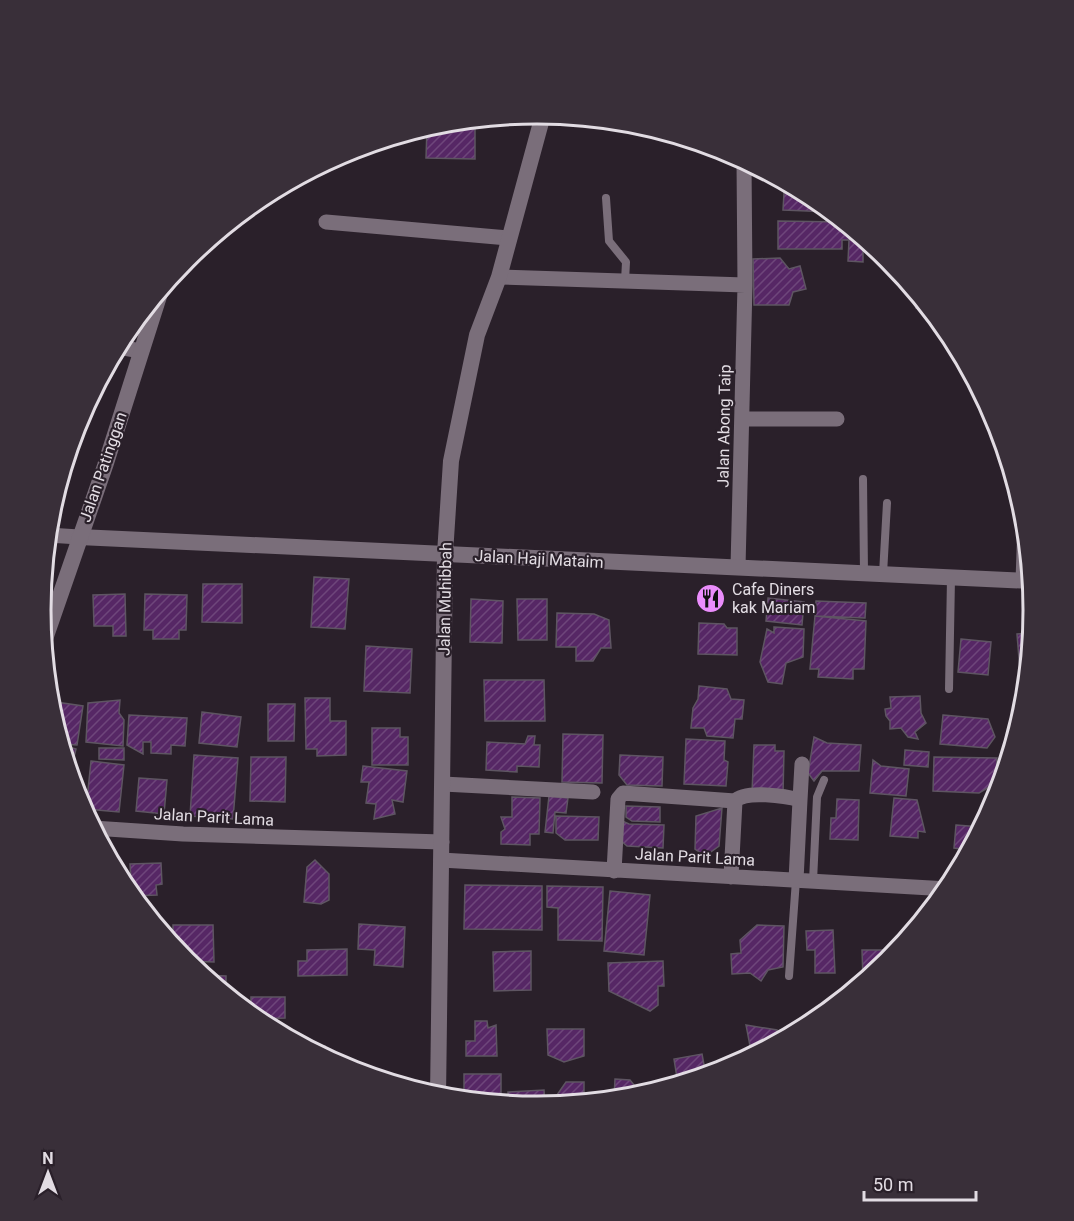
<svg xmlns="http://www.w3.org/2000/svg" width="1074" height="1221" viewBox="0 0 1074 1221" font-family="Roboto,sans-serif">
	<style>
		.building { fill: url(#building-hatch); stroke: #5e5562; stroke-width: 1.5 }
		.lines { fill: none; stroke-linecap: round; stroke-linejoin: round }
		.service { stroke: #7a6e7a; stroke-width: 8 }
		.minor { stroke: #7a6e7a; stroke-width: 15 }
		.tertiary { stroke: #7a6e7a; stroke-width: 16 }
		.secondary { stroke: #7a6e7a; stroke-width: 16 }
		.labels { text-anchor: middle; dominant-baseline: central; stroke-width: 4.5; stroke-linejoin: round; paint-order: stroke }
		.street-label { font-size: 16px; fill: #e2dce3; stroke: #2a202a }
		.poi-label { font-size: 16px; fill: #e2dce3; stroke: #2a202a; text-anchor: start }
		.rim { fill: none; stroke: #e2dce3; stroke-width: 3 }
	</style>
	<defs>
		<pattern id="building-hatch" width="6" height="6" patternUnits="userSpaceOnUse" patternTransform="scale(1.5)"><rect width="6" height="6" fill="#562765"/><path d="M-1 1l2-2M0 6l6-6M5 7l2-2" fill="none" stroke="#6e467b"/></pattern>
	</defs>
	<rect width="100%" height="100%" fill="#2a202a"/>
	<path class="building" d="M 475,120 L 475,159 L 426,158 L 427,128 Z
		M 796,189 L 813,198 L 830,212 L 783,210 L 784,193 L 796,193 Z
		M 778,221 L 842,222 L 863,239 L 863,262 L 848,261 L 849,240 L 842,240 L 842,249 L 778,249 Z
		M 780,258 L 789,269 L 800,266 L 806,289 L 793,292 L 789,305 L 754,305 L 753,259 Z
		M 916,293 L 928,308 L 916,308 Z
		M 314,577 L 349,579 L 345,629 L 311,627 Z
		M 203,584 L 242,584 L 242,623 L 202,622 Z
		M 125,594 L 126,636 L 113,636 L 113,626 L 94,626 L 93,595 Z
		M 145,594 L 187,595 L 186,630 L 179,630 L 179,639 L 153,639 L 153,630 L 144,630 Z
		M 768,598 L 804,602 L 802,625 L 766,621 Z
		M 471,599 L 503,601 L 502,643 L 470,642 Z
		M 517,599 L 547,599 L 547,640 L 518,640 Z
		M 816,601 L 866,603 L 865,618 L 815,616 Z
		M 557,613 L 594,614 L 609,620 L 611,648 L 601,648 L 593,661 L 576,661 L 576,647 L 556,647 Z
		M 815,616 L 866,621 L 864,669 L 853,669 L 853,679 L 818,677 L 819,669 L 810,669 Z
		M 699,623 L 724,624 L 727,628 L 737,628 L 737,655 L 698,654 Z
		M 774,627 L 804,629 L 803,657 L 786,663 L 782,684 L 768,682 L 760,662 L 767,629 L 774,633 Z
		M 1031,633 L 1026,684 L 1021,684 L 1017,634 Z
		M 961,639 L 991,642 L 988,675 L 958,672 Z
		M 366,646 L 412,649 L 410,693 L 364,691 Z
		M 484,680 L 544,680 L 545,721 L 485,721 Z
		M 699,686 L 727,689 L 731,699 L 744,700 L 742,719 L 735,719 L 733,738 L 707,736 L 704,728 L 691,728 L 693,708 L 698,699 Z
		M 920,696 L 921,713 L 926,723 L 915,732 L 918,739 L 908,737 L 901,728 L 890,729 L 890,721 L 886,716 L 885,709 L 891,708 L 890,697 Z
		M 305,698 L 330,698 L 330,721 L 346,721 L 346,755 L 317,756 L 317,749 L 306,749 Z
		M 120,700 L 119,713 L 124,720 L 123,746 L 86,742 L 88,703 Z
		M 49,701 L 83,706 L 77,745 L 61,744 Z
		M 268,704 L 295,704 L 294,741 L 268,741 Z
		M 202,712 L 241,717 L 237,747 L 199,743 Z
		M 129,715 L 187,718 L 185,746 L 171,745 L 171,754 L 151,753 L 151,742 L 143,742 L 143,754 L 127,745 Z
		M 943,715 L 988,719 L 995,737 L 987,748 L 940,744 Z
		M 372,728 L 400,728 L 400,737 L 408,737 L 408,765 L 372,765 Z
		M 563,734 L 603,735 L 602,783 L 562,782 Z
		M 528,736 L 535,736 L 534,745 L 540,745 L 539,767 L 517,766 L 517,772 L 486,770 L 487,742 L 525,744 Z
		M 814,737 L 827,743 L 861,745 L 859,771 L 822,771 L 814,781 L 808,773 Z
		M 686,739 L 725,741 L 724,760 L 728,762 L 726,786 L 684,784 Z
		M 62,745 L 76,749 L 70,773 Z
		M 754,745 L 775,745 L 775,751 L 784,751 L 783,794 L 752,793 Z
		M 99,748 L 124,748 L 124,760 L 99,759 Z
		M 905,750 L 929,752 L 928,767 L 904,765 Z
		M 194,755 L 238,758 L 233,819 L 190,816 Z
		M 620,755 L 663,757 L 662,786 L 627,785 L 619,775 Z
		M 251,757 L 286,757 L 285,802 L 250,801 Z
		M 934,757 L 997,758 L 996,783 L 979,793 L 933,791 Z
		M 873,760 L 881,766 L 909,769 L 906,796 L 870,793 Z
		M 91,761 L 124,765 L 119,812 L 86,809 Z
		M 363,766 L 407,771 L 403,802 L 392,800 L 395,814 L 374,819 L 376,804 L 366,803 L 369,782 L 361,782 Z
		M 139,778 L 167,780 L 164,814 L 136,811 Z
		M 549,796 L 568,798 L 566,813 L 555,812 L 553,833 L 545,832 Z
		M 512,797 L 540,798 L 539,834 L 530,834 L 530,845 L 501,844 L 501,832 L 505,829 L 501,817 L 512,817 Z
		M 894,798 L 917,800 L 925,832 L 918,831 L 918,838 L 890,836 Z
		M 837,799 L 859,800 L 858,840 L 830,839 L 831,818 L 836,818 Z
		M 626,806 L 660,807 L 660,822 L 632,821 L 626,817 Z
		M 722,808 L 719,846 L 705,856 L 695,849 L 696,816 Z
		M 556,816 L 599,817 L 598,840 L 565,840 L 556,833 Z
		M 620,820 L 629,824 L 664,825 L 663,848 L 627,846 L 619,839 Z
		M 956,825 L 981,827 L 969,850 L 954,848 Z
		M 315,860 L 329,874 L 329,900 L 321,904 L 304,902 L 307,867 Z
		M 161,863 L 162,884 L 156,885 L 157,895 L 132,896 L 130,864 Z
		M 465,885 L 542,886 L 542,930 L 464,929 Z
		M 547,886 L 603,887 L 602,941 L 558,940 L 558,908 L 547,907 Z
		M 610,891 L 650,895 L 644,955 L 604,951 Z
		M 359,924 L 405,927 L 403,967 L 374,965 L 375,950 L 358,949 Z
		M 173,925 L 213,925 L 214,962 L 186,961 L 173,946 Z
		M 757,925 L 784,926 L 783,967 L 768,970 L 761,981 L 750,973 L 732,974 L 731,954 L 741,953 L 740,940 Z
		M 833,930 L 835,973 L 815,973 L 815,950 L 807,950 L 806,931 Z
		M 347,949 L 347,975 L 298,976 L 298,961 L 307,961 L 307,950 Z
		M 862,950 L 897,950 L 867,979 L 863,979 Z
		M 531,951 L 531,990 L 494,991 L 493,952 Z
		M 663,961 L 664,986 L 658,986 L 658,1005 L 650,1011 L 609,991 L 608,963 Z
		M 203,975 L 226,976 L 226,994 Z
		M 251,997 L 285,997 L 285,1018 L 255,1019 L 251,1015 Z
		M 475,1021 L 487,1021 L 488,1028 L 496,1025 L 497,1056 L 466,1056 L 466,1041 L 475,1041 Z
		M 746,1025 L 777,1030 L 779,1041 L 751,1051 Z
		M 547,1029 L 584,1029 L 584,1056 L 564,1062 L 548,1055 Z
		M 317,1046 L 325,1046 L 329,1058 L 340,1058 L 339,1065 L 317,1053 Z
		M 702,1054 L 706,1076 L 678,1084 L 674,1059 Z
		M 464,1074 L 501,1074 L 501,1098 L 495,1098 L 495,1103 L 464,1100 Z
		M 615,1079 L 630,1080 L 642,1095 L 614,1099 Z
		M 566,1082 L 584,1082 L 584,1099 L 590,1102 L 567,1104 L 557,1095 Z
		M 544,1090 L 545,1106 L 508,1104 L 508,1092 Z"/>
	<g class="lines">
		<path class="service" d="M 606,198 L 609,241 L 626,262 L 625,281
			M 863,479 L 864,573
			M 883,574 L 887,503
			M 949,689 L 951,578
			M 813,881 L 817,797 L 824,780
			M 789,976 L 796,880"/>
		<path class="minor" d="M 326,222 L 508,238
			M 499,277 L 745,285
			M 118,347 L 141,351
			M 742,419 L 837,419
			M 48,535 L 79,537
			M 738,567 L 745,285 L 744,161
			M 1023,581 L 1025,522
			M 443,784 L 593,792
			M 800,800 L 802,764
			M 735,801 C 745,790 786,796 800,800 L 796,880
			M 93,828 L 183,834 L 442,842
			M 441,860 L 948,889
			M 614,871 L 618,799 L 623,793 L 735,801 L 731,877"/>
		<path class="tertiary" d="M 79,537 L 1031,581"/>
		<path class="secondary" d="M 44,642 L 105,466 L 161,290
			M 438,1097 L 445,554 L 451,461 L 477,335 L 499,277 L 543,115"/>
	</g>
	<defs>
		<symbol id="restaurant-disc" viewBox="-11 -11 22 22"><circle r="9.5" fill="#eb8dfc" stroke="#2a202a"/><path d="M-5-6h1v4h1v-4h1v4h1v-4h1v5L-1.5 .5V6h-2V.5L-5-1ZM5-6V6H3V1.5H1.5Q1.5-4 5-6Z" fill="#111"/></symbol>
	</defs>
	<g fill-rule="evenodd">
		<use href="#restaurant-disc" x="694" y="582" width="33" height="33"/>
	</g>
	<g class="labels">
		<g class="street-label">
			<text transform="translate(724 426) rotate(-89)">Jalan Abong Taip</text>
			<text transform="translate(103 467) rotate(-71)">Jalan Patinggan</text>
			<text transform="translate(539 559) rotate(3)">Jalan Haji Mataim</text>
			<text transform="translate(445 599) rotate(-89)">Jalan Muhibbah</text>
			<text transform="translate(214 817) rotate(3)">Jalan Parit Lama</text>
			<text transform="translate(695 857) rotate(3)">Jalan Parit Lama</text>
		</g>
		<g class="poi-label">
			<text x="732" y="589">Cafe Diners<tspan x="732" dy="18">kak Mariam</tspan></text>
		</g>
	</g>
	<path d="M0 0H1074V1221H0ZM51 610a486 486 0 1 1 972 0a486 486 0 1 1-972 0Z" fill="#392f39" fill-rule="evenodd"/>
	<path class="rim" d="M51 610a486 486 0 1 1 972 0a486 486 0 1 1-972 0Z"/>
	<g transform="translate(48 1173)" stroke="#2a202a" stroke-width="4.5" paint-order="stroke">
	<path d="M0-4.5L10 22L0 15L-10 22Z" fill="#e2dce3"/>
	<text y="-9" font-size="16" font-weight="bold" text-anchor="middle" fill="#e2dce3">N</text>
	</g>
	<path d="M864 1191v9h112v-9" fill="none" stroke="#e2dce3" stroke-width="3"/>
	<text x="873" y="1191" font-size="18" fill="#e2dce3" stroke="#2a202a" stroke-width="4.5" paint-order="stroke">50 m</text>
</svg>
